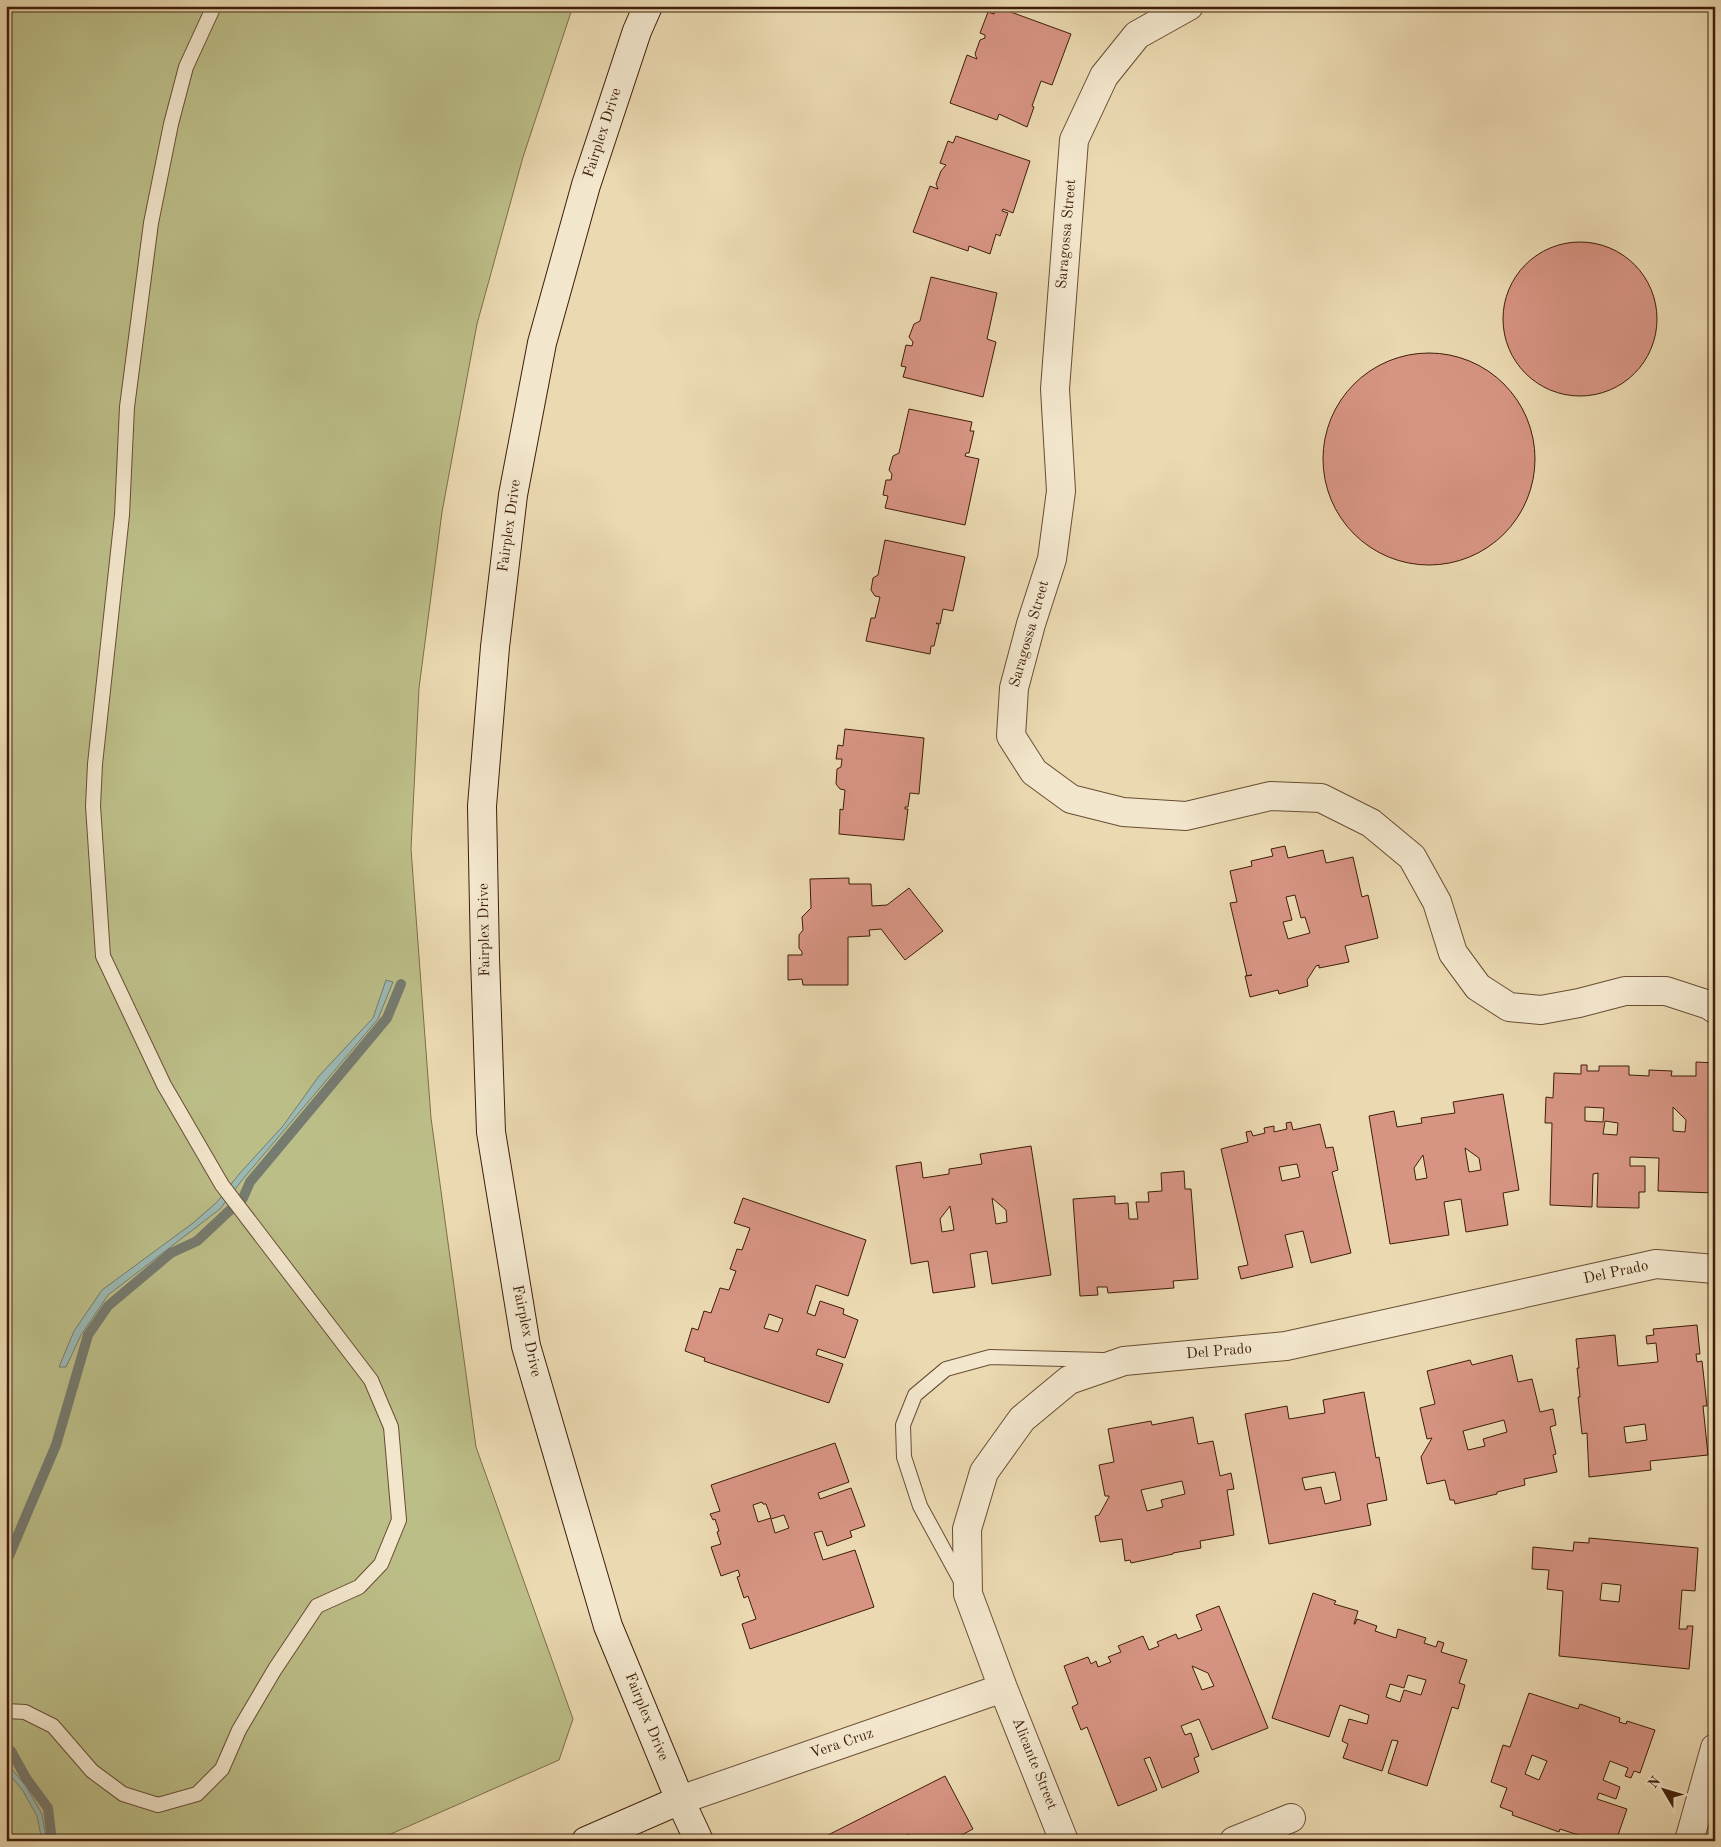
<svg xmlns="http://www.w3.org/2000/svg" width="1721" height="1847" viewBox="0 0 1721 1847" font-family="'Old Standard TT',serif">
	<style>
		.green { fill: #bcbe88; stroke: #7d6e48 }
		.water { fill: #9bb9b4; stroke: #767b70 }
		.lines { fill: none; stroke-linecap: round; stroke-linejoin: round }
		.stream { stroke: #767b70; stroke-width: 10 }
		.building { fill: #d79483; stroke: #3e1e09; fill-rule: evenodd }
		.lane-casing { stroke: #694d33; stroke-width: 16 }
		.street-casing { stroke: #694d33; stroke-width: 30 }
		.secondary-casing { stroke: #3e1e09; stroke-width: 30 }
		.lane { stroke: #f2e6cc; stroke-width: 14 }
		.street { stroke: #f2e6cc; stroke-width: 28 }
		.secondary { stroke: #f2e6cc; stroke-width: 28 }
		.labels { text-anchor: middle; dominant-baseline: central; stroke-width: 5; stroke-linejoin: round; paint-order: stroke }
		.street-label { font-size: 15px; fill: #3e1e09; stroke: #f2e6cc }
	</style>
	<rect width="100%" height="100%" fill="#ebd9b1"/>
	<filter id="stains"><feTurbulence type="fractalNoise" baseFrequency=".004" numOctaves="4"/><feColorMatrix values="0 0 0 0 .2 0 0 0 0 .09 0 0 0 0 .02 0 0 0 .5 -.17"/></filter>
	<radialGradient id="worn" r=".72"><stop offset=".6" stop-color="#630" stop-opacity="0"/><stop offset="1" stop-color="#630" stop-opacity=".3"/></radialGradient>
	<path class="green" d="M 6,6 L 573,6 L 523,157 L 477,324 L 442,512 L 419,688 L 411,849 L 431,1118 L 476,1447 L 573,1719 L 559,1760 L 375,1841 L 6,1841 Z"/>
	<path class="water" d="M 386,980 L 393,982 L 378,1019 L 243,1179 L 220,1209 L 108,1295 L 81,1335 L 66,1367 L 59,1367 L 74,1331 L 102,1290 L 193,1223 L 217,1202 L 240,1173 L 283,1126 L 319,1076 L 373,1018 Z
		M 6,1762 L 26,1786 L 42,1814 L 46,1837 L 45,1841 L 40,1841 L 41,1836 L 37,1816 L 23,1791 L 6,1770 Z"/>
	<g class="lines">
		<path class="stream" d="M 6,1563 L 56,1445 L 88,1335 L 108,1306 L 171,1253 L 197,1241 L 243,1198 L 250,1182 L 387,1018 L 401,984
			M 6,1747 L 11,1751 L 26,1778 L 48,1808 L 52,1841"/>
	</g>
	<path class="building" d="M 997,7 L 1071,34 L 1052,85 L 1041,81 L 1032,106 L 1034,107 L 1027,127 L 999,114 L 997,120 L 950,103 L 967,55 L 977,59 L 975,54 L 980,40 L 985,38 L 985,35 L 980,33 L 988,12 L 994,14 Z
		M 956,136 L 1030,161 L 1013,213 L 1003,209 L 1002,211 L 1008,213 L 1000,236 L 996,234 L 990,254 L 969,246 L 968,251 L 913,232 L 930,186 L 938,189 L 936,184 L 941,171 L 946,165 L 940,163 L 948,141 L 953,143 Z
		M1503 319a77 77 0 1 1 154 0a77 77 0 1 1-154 0Z
		M 931,277 L 997,293 L 987,339 L 996,342 L 983,397 L 903,377 L 906,367 L 901,366 L 906,345 L 912,346 L 913,342 L 909,337 L 914,324 L 920,321 Z
		M1323 459a106 106 0 1 1 212 0a106 106 0 1 1-212 0Z
		M 909,409 L 972,422 L 970,431 L 974,431 L 969,453 L 966,453 L 965,456 L 979,459 L 965,525 L 885,508 L 888,496 L 883,495 L 886,480 L 891,480 L 892,474 L 889,470 L 893,456 L 899,453 Z
		M 885,540 L 965,557 L 953,611 L 943,609 L 940,624 L 936,623 L 939,625 L 934,646 L 931,646 L 930,654 L 866,641 L 871,618 L 875,618 L 880,597 L 875,596 L 871,590 L 873,578 L 878,575 Z
		M 845,729 L 924,738 L 919,794 L 910,793 L 908,807 L 905,807 L 905,809 L 908,809 L 904,840 L 839,834 L 840,809 L 843,810 L 845,790 L 840,789 L 836,784 L 837,769 L 841,767 L 842,759 L 836,759 L 838,745 L 843,746 Z
		M 1285,846 L 1288,858 L 1323,850 L 1326,863 L 1353,857 L 1362,897 L 1368,895 L 1378,938 L 1345,946 L 1349,962 L 1319,968 L 1319,965 L 1316,966 L 1307,980 L 1308,986 L 1279,994 L 1278,990 L 1250,997 L 1245,976 L 1252,975 L 1247,976 L 1230,903 L 1237,902 L 1230,871 L 1252,866 L 1251,861 L 1273,856 L 1271,849 ZM 1295,895 L 1301,918 L 1305,917 L 1310,933 L 1288,939 L 1283,922 L 1292,920 L 1286,897 Z
		M 849,878 L 849,884 L 871,884 L 872,906 L 887,905 L 909,888 L 943,931 L 905,960 L 881,929 L 869,930 L 870,936 L 848,937 L 848,985 L 803,985 L 802,979 L 788,980 L 788,955 L 802,955 L 802,952 L 799,948 L 799,935 L 803,930 L 802,917 L 811,908 L 810,879 Z
		M 1696,1062 L 1715,1063 L 1715,1193 L 1658,1191 L 1659,1158 L 1630,1157 L 1630,1166 L 1645,1166 L 1645,1192 L 1639,1192 L 1639,1208 L 1597,1207 L 1598,1173 L 1593,1174 L 1592,1207 L 1550,1205 L 1552,1123 L 1545,1123 L 1546,1097 L 1553,1098 L 1554,1073 L 1581,1074 L 1581,1065 L 1587,1065 L 1587,1071 L 1599,1071 L 1599,1066 L 1629,1066 L 1629,1075 L 1649,1076 L 1649,1070 L 1672,1071 L 1671,1076 L 1696,1076 ZM 1585,1107 L 1604,1108 L 1603,1122 L 1585,1121 ZM 1673,1107 L 1686,1120 L 1685,1132 L 1673,1131 ZM 1605,1121 L 1618,1123 L 1617,1135 L 1603,1134 Z
		M 1503,1094 L 1519,1190 L 1503,1193 L 1508,1225 L 1466,1232 L 1461,1199 L 1444,1202 L 1449,1235 L 1390,1244 L 1369,1116 L 1394,1111 L 1397,1127 L 1422,1123 L 1421,1118 L 1455,1113 L 1453,1102 ZM 1465,1148 L 1479,1158 L 1481,1170 L 1469,1172 ZM 1423,1155 L 1427,1178 L 1416,1180 L 1414,1168 Z
		M 1291,1122 L 1293,1130 L 1320,1124 L 1326,1148 L 1333,1147 L 1338,1170 L 1332,1172 L 1351,1253 L 1311,1263 L 1303,1231 L 1285,1235 L 1293,1267 L 1241,1279 L 1238,1267 L 1248,1265 L 1221,1149 L 1248,1142 L 1246,1132 L 1251,1131 L 1253,1136 L 1265,1133 L 1264,1128 L 1274,1126 L 1274,1132 L 1287,1129 L 1286,1123 ZM 1297,1164 L 1300,1177 L 1282,1181 L 1279,1167 Z
		M 1031,1146 L 1051,1275 L 992,1284 L 987,1251 L 970,1254 L 975,1287 L 933,1293 L 928,1261 L 911,1264 L 896,1166 L 921,1162 L 923,1178 L 949,1174 L 949,1169 L 982,1164 L 980,1154 ZM 992,1198 L 1006,1210 L 1007,1222 L 996,1224 ZM 950,1206 L 954,1230 L 942,1232 L 940,1219 Z
		M 1184,1171 L 1185,1189 L 1191,1189 L 1198,1279 L 1173,1281 L 1174,1288 L 1108,1293 L 1107,1287 L 1097,1287 L 1098,1295 L 1080,1296 L 1073,1199 L 1115,1196 L 1115,1204 L 1128,1203 L 1129,1219 L 1138,1219 L 1136,1202 L 1149,1202 L 1148,1192 L 1162,1191 L 1161,1173 Z
		M 743,1198 L 866,1240 L 848,1296 L 816,1285 L 807,1313 L 815,1316 L 820,1301 L 844,1309 L 843,1314 L 858,1320 L 845,1358 L 818,1349 L 816,1355 L 843,1364 L 829,1403 L 704,1361 L 705,1358 L 685,1351 L 692,1328 L 698,1330 L 704,1311 L 711,1313 L 720,1288 L 729,1290 L 736,1271 L 730,1269 L 737,1249 L 742,1250 L 750,1228 L 734,1223 ZM 769,1314 L 783,1319 L 778,1332 L 764,1328 Z
		M 1697,1325 L 1700,1354 L 1696,1354 L 1697,1362 L 1702,1361 L 1707,1406 L 1703,1406 L 1708,1455 L 1650,1461 L 1651,1470 L 1589,1477 L 1587,1433 L 1582,1434 L 1578,1397 L 1580,1397 L 1577,1368 L 1579,1368 L 1576,1339 L 1615,1335 L 1618,1366 L 1658,1362 L 1656,1343 L 1647,1344 L 1646,1336 L 1654,1335 L 1653,1329 ZM 1645,1424 L 1647,1440 L 1626,1443 L 1624,1427 Z
		M 1512,1355 L 1518,1382 L 1532,1379 L 1540,1412 L 1553,1409 L 1556,1425 L 1550,1427 L 1556,1454 L 1553,1455 L 1557,1472 L 1524,1479 L 1525,1485 L 1497,1492 L 1497,1494 L 1455,1504 L 1454,1500 L 1450,1500 L 1445,1480 L 1427,1484 L 1421,1457 L 1432,1438 L 1427,1439 L 1420,1408 L 1435,1404 L 1427,1371 L 1470,1360 L 1472,1365 ZM 1504,1420 L 1507,1432 L 1483,1439 L 1485,1446 L 1468,1450 L 1463,1431 Z
		M 1364,1392 L 1376,1458 L 1379,1457 L 1387,1500 L 1367,1504 L 1371,1525 L 1269,1544 L 1245,1414 L 1287,1406 L 1289,1419 L 1325,1413 L 1323,1400 ZM 1335,1472 L 1341,1500 L 1325,1504 L 1321,1487 L 1305,1490 L 1302,1478 Z
		M 1193,1417 L 1198,1444 L 1213,1441 L 1220,1476 L 1231,1473 L 1234,1489 L 1227,1490 L 1234,1535 L 1200,1541 L 1201,1548 L 1173,1553 L 1173,1554 L 1131,1563 L 1130,1560 L 1125,1561 L 1122,1539 L 1100,1542 L 1095,1516 L 1099,1515 L 1109,1497 L 1109,1496 L 1105,1496 L 1099,1465 L 1114,1462 L 1108,1429 L 1151,1421 L 1152,1425 ZM 1182,1481 L 1185,1494 L 1161,1500 L 1163,1507 L 1147,1511 L 1141,1490 Z
		M 835,1443 L 849,1482 L 818,1493 L 820,1499 L 851,1488 L 865,1526 L 850,1531 L 852,1537 L 827,1546 L 822,1531 L 814,1533 L 823,1560 L 855,1550 L 874,1607 L 750,1649 L 742,1624 L 756,1619 L 748,1596 L 744,1598 L 737,1577 L 740,1576 L 738,1570 L 721,1576 L 711,1547 L 721,1544 L 717,1532 L 719,1531 L 715,1519 L 713,1520 L 710,1514 L 720,1511 L 711,1485 ZM 762,1502 L 763,1504 L 766,1504 L 771,1518 L 758,1522 L 753,1505 ZM 784,1515 L 789,1528 L 775,1533 L 771,1519 Z
		M 1589,1538 L 1698,1548 L 1695,1591 L 1682,1590 L 1679,1629 L 1687,1629 L 1687,1626 L 1693,1626 L 1689,1669 L 1559,1656 L 1563,1591 L 1547,1589 L 1549,1570 L 1532,1569 L 1533,1547 L 1573,1551 L 1574,1542 L 1589,1543 ZM 1602,1583 L 1621,1585 L 1619,1602 L 1600,1600 Z
		M 1313,1593 L 1336,1601 L 1334,1604 L 1358,1611 L 1354,1624 L 1355,1624 L 1357,1619 L 1377,1626 L 1375,1631 L 1396,1638 L 1398,1629 L 1426,1638 L 1424,1643 L 1436,1647 L 1438,1641 L 1444,1643 L 1441,1652 L 1467,1660 L 1459,1683 L 1465,1685 L 1458,1709 L 1452,1707 L 1427,1786 L 1388,1773 L 1398,1741 L 1392,1740 L 1382,1771 L 1343,1758 L 1348,1744 L 1342,1741 L 1349,1719 L 1367,1724 L 1369,1715 L 1340,1705 L 1329,1737 L 1272,1718 ZM 1408,1675 L 1426,1680 L 1421,1695 L 1404,1690 L 1400,1702 L 1386,1697 L 1390,1684 L 1404,1688 Z
		M 1219,1606 L 1268,1728 L 1212,1750 L 1199,1719 L 1181,1726 L 1185,1735 L 1191,1733 L 1199,1756 L 1194,1758 L 1199,1772 L 1162,1788 L 1150,1757 L 1144,1759 L 1157,1790 L 1118,1806 L 1087,1727 L 1081,1730 L 1072,1707 L 1078,1704 L 1064,1666 L 1088,1657 L 1091,1664 L 1096,1661 L 1098,1667 L 1111,1662 L 1108,1657 L 1121,1652 L 1118,1646 L 1143,1636 L 1149,1650 L 1159,1646 L 1157,1642 L 1176,1634 L 1178,1639 L 1202,1630 L 1196,1615 ZM 1192,1666 L 1208,1673 L 1214,1686 L 1202,1690 Z
		M 1529,1693 L 1578,1709 L 1580,1704 L 1620,1718 L 1619,1722 L 1626,1724 L 1627,1721 L 1655,1730 L 1640,1773 L 1634,1771 L 1631,1778 L 1625,1776 L 1628,1768 L 1610,1761 L 1603,1780 L 1620,1787 L 1616,1799 L 1599,1793 L 1597,1799 L 1627,1809 L 1616,1841 L 1597,1841 L 1560,1829 L 1559,1832 L 1512,1815 L 1513,1812 L 1500,1807 L 1507,1788 L 1491,1782 L 1503,1745 L 1510,1747 ZM 1532,1755 L 1547,1761 L 1539,1780 L 1525,1774 Z
		M 945,1776 L 973,1829 L 950,1841 L 911,1841 L 908,1834 L 896,1841 L 831,1841 L 828,1835 Z"/>
	<g class="lines">
		<defs>
			<path id="lane" d="M 962,1583 L 920,1506 L 904,1457 L 903,1425 L 915,1395 L 946,1369 L 990,1357 L 1103,1360
				M 6,1711 L 25,1712 L 53,1726 L 92,1771 L 123,1794 L 158,1805 L 197,1794 L 222,1769 L 239,1730 L 275,1669 L 317,1606 L 359,1587 L 381,1564 L 399,1520 L 391,1427 L 371,1380 L 222,1185 L 164,1085 L 103,956 L 93,806 L 95,764 L 122,515 L 127,407 L 151,223 L 171,124 L 186,67 L 214,6"/>
			<path id="street" d="M 1189,6 L 1137,35 L 1104,76 L 1074,140 L 1055,389 L 1061,491 L 1052,559 L 1031,624 L 1014,688 L 1011,736 L 1034,772 L 1071,799 L 1123,812 L 1186,816 L 1270,796 L 1321,798 L 1371,823 L 1412,857 L 1437,902 L 1453,953 L 1478,987 L 1509,1007 L 1541,1010 L 1579,1003 L 1625,991 L 1666,991 L 1709,1005 L 1715,1009
				M 680,1800 L 1003,1688
				M 1064,1841 L 1003,1688 L 968,1594 L 967,1529 L 984,1472 L 1022,1419 L 1069,1380 L 1124,1361 L 1286,1346 L 1656,1264 L 1715,1269
				M 1234,1841 L 1291,1818
				M 1689,1841 L 1715,1748"/>
			<path id="secondary" d="M 648,6 L 637,31 L 586,185 L 542,343 L 513,495 L 495,647 L 482,806 L 485,958 L 491,1132 L 526,1346 L 608,1626 L 680,1800 L 699,1841
				M 586,1841 L 680,1800"/>
		</defs>
		<use href="#lane" class="lane-casing"/>
		<use href="#street" class="street-casing"/>
		<use href="#secondary" class="secondary-casing"/>
		<use href="#lane" class="lane"/>
		<use href="#street" class="street"/>
		<use href="#secondary" class="secondary"/>
	</g>
	<g class="labels">
		<g class="street-label">
			<text transform="translate(603 133) rotate(-72)">Fairplex Drive</text>
			<text transform="translate(1067 234) rotate(-85)">Saragossa Street</text>
			<text transform="translate(510 526) rotate(-82)">Fairplex Drive</text>
			<text transform="translate(1030 634) rotate(-74)">Saragossa Street</text>
			<text transform="translate(485 930) rotate(-91)">Fairplex Drive</text>
			<text transform="translate(1616 1273) rotate(-12)">Del Prado</text>
			<text transform="translate(526 1331) rotate(78)">Fairplex Drive</text>
			<text transform="translate(1219 1352) rotate(-5)">Del Prado</text>
			<text transform="translate(646 1717) rotate(68)">Fairplex Drive</text>
			<text transform="translate(842 1744) rotate(-19)">Vera Cruz</text>
			<text transform="translate(1034 1764) rotate(68)">Alicante Street</text>
		</g>
	</g>
	<rect width="1721" height="1847" fill="none" stroke="#ebd9b1" stroke-width="25"/>
	<rect x="8" y="8" width="1706" height="1832" fill="none" stroke="#3e1e09" stroke-width="2.5"/>
	<rect x="12" y="12" width="1696" height="1822" fill="none" stroke="#3e1e09"/>
	<g transform="translate(1664 1790) rotate(308)" stroke="#f2e6cc" stroke-width="4" paint-order="stroke">
	<path d="M0-4L9 19L0 12L-9 19Z" fill="#3e1e09"/>
	<text y="-8" font-size="14" font-weight="bold" text-anchor="middle" fill="#3e1e09">N</text>
	</g>
	<rect width="100%" height="100%" filter="url(#stains)"/>
	<rect width="100%" height="100%" fill="url(#worn)"/>
</svg>
